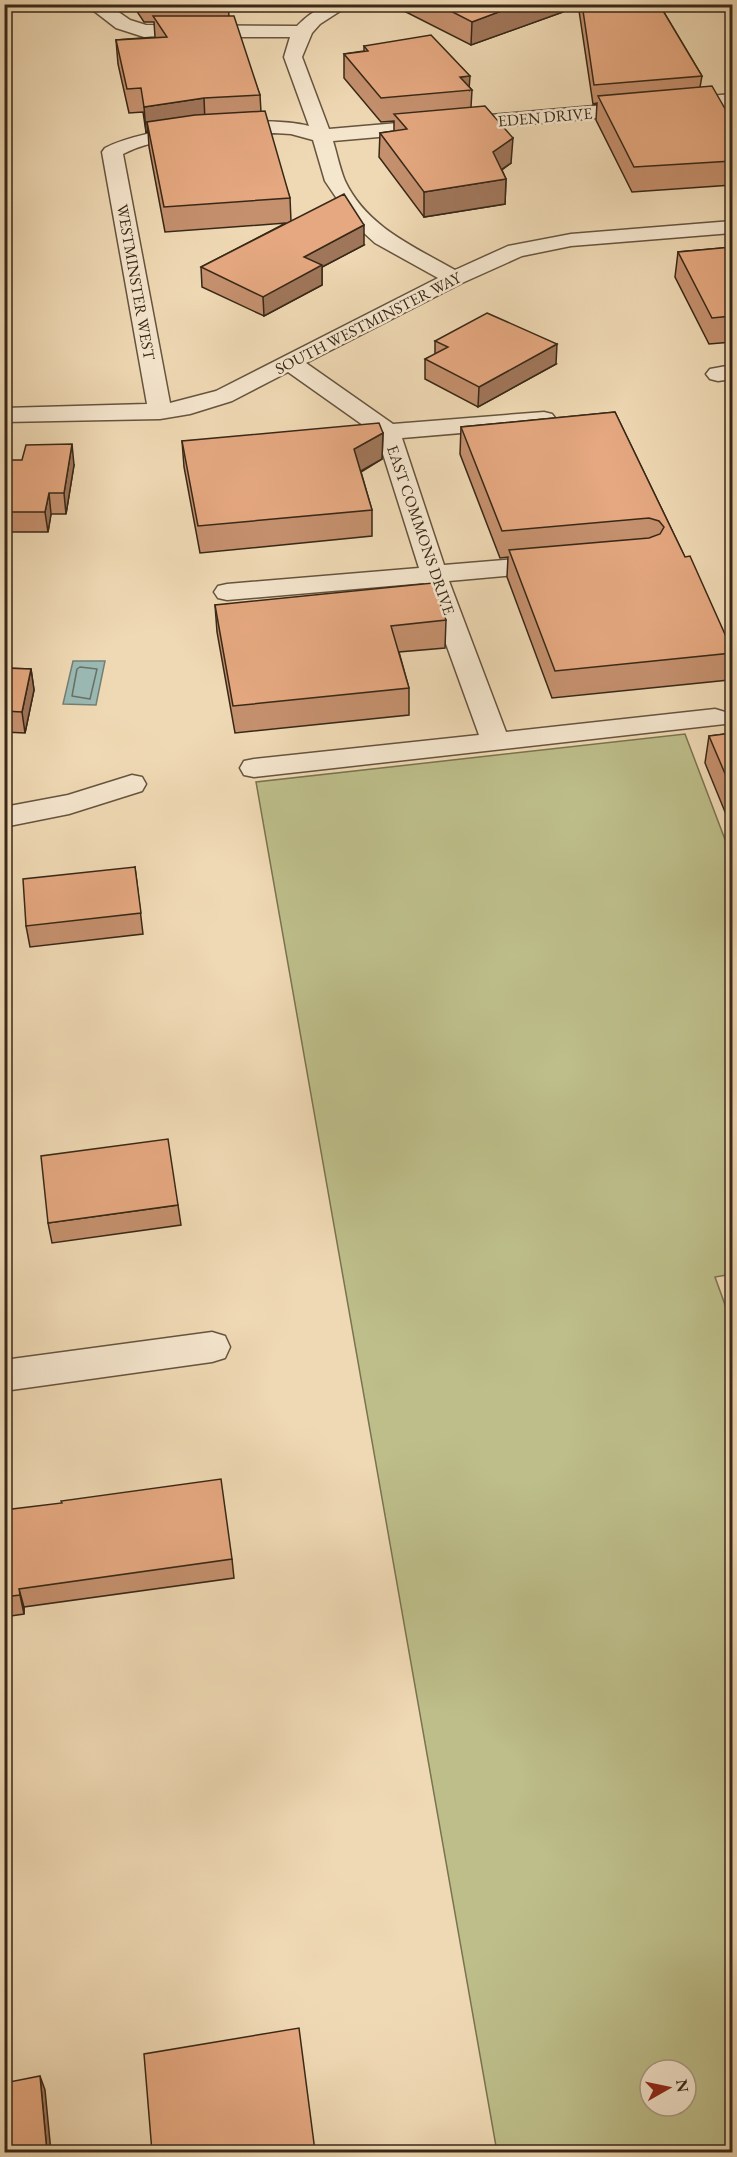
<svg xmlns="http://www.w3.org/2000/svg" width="737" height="2157" viewBox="0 0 737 2157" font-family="'EB Garamond',serif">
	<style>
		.green { fill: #bdbe8a; stroke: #7a7350; stroke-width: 1.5; fill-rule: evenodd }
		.water { fill: #9ab9b3; stroke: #737f75; stroke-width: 1.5 }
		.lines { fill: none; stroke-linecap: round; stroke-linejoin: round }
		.shore { stroke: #697065; stroke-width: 1.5 }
		.minor-casing { stroke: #66543e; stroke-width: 3 }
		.minor { fill: #f5e6ce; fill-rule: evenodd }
		.wall { fill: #c5906e; stroke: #382817; stroke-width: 1.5 }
		.shaded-wall { fill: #a0765a; stroke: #382817; stroke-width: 1.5 }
		.building { fill: #e5a880; stroke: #382817; stroke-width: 1.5 }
		.labels { text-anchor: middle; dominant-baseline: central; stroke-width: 5; stroke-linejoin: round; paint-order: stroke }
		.far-street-label { font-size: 16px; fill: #382817; stroke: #f5e6ce }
	</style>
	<rect width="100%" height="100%" fill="#efd9b4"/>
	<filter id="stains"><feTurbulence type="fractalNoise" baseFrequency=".00333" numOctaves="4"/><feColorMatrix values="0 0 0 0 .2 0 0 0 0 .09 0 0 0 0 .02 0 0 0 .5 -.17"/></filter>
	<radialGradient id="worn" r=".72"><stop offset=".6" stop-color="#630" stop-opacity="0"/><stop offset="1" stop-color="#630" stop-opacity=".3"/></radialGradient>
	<path class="green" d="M 685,734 L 732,858 L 732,1274 L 715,1277 L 732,1324 L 732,2152 L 497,2152 L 256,782 ZM 650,2070 L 686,2070 L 686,2106 L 650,2106 Z"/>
	<path class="water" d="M 73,661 L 105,661 L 96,705 L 63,704 Z"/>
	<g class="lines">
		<path class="shore" d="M 80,667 L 97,669 L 90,699 L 72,696 L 77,669 Z"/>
		<defs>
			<path id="minor" d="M 85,4 L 107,4 L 130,20 L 146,25 L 297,26 C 315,8 326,4 351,4 L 320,24 L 312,33 L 302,57 L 329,129 L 732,94 L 732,106 L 333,141 C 337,154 340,169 345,181 C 367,227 413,246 455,270 L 508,246 L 571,234 L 732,221 L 732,233 L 571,246 L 522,256 L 462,283 L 306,363 L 393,424 L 544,412 L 552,414 L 556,419 L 552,424 L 544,426 L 402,438 L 444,565 L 551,556 L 560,559 L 564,564 L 560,569 L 551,572 L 449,581 L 506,732 L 715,709 L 725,712 L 729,718 L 725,724 L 254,777 L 244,775 L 240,768 L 244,761 L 254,759 L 479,735 L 424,583 L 227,600 L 218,598 L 214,592 L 218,586 L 227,584 L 419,568 L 377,435 L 288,372 L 232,401 L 190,414 L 160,419 L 4,422 L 4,408 L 147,404 L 102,152 L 105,148 C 147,126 263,114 309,126 L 284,57 L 290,37 L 144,37 L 116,28 ZM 274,133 L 291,134 L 313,140 L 325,181 L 354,224 L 375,243 L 438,278 L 216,391 L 170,403 L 123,154 C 164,132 227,137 274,133 Z
				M 732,365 L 732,379 L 718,381 L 710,379 L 706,374 L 710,369 Z
				M 132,775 L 142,777 L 146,784 L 142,791 L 69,814 L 4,827 L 4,807 L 68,795 Z
				M 212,1332 L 225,1336 L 230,1347 L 225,1358 L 212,1362 L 4,1391 L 4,1360 Z"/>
		</defs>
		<use href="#minor" class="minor-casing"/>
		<use href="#minor" class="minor"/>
	</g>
	<path class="wall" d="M 132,4 L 228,4 L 229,16 L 260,95 L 261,112 L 290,198 L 291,221 L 364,245 L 322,267 L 322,285 L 264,316 L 202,287 L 201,267 L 286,223 L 165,232 L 149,147 L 148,131 L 146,132 L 143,112 L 129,113 L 118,64 L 116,40 L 155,37 L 154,22 L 144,22 Z
		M 400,4 L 563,4 L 563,12 L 471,45 L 400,9 Z
		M 578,4 L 659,4 L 702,76 L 700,87 L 732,121 L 732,185 L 632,192 L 596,120 L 597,103 L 593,104 Z
		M 364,46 L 469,87 L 472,90 L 471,107 L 511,163 L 502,170 L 506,179 L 505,204 L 424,217 L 379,157 L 380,133 L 394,131 L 394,121 L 381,122 L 344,78 L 344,54 L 364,51 Z
		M 732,247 L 732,342 L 709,344 L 675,277 L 678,252 Z
		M 435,341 L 556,364 L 478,407 L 425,379 L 425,359 L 435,355 Z
		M 732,409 L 732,440 L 728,436 Z
		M 615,412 L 685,557 L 732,650 L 732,658 L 729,680 L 552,698 L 507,577 L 508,557 L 500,558 L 460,454 L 461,427 Z
		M 383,433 L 382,459 L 361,472 L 372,510 L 372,536 L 200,553 L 184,467 L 182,441 Z
		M 74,465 L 66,514 L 51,514 L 48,532 L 4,532 L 4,494 Z
		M 215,605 L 446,620 L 445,648 L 399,652 L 409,688 L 409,715 L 235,733 L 217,632 Z
		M 4,668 L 31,669 L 34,690 L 25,733 L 4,732 Z
		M 732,733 L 732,829 L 705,763 L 709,736 Z
		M 135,867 L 143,934 L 30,947 L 26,926 Z
		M 178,1205 L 181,1225 L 52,1243 L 48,1223 Z
		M 4,1510 L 232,1559 L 234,1578 L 24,1607 L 24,1614 L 4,1617 Z"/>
	<path class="shaded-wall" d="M 520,4 L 563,4 L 563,12 L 471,45 L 472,22 Z
		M 470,76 L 469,90 L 460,77 Z
		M 204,98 L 205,122 L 147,122 L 148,131 L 146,132 L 144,107 Z
		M 513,138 L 511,163 L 492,176 L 493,152 Z
		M 506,179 L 505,204 L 424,217 L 424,192 Z
		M 364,225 L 364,245 L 322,267 L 322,285 L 264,316 L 263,297 L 304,257 Z
		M 557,344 L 556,364 L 478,407 L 479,387 Z
		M 383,433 L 382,459 L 354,475 L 354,449 Z
		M 72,444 L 74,465 L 66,514 L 64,493 Z
		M 49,493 L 51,514 L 48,532 L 45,512 Z
		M 31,669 L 34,690 L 25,733 L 22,712 Z
		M 19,1589 L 24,1607 L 24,1614 L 20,1595 Z
		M 40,2076 L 45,2090 L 51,2152 L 47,2152 Z"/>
	<path class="building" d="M 168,4 L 228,4 L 228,5 Z
		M 437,4 L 520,4 L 472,22 Z
		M 582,4 L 659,4 L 702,76 L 594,85 Z
		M 153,16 L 234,16 L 260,95 L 204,98 L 144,107 L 141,88 L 127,89 L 116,40 L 167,37 Z
		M 431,35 L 470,76 L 460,77 L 472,90 L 381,98 L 344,54 L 368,51 L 364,46 Z
		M 712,86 L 732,121 L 732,161 L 634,167 L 598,96 Z
		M 485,106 L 513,138 L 493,152 L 506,179 L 424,192 L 380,133 L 407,129 L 394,114 Z
		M 265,111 L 290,198 L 164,207 L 147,122 L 195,115 Z
		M 344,194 L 364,225 L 304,257 L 322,265 L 263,297 L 201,267 Z
		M 732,247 L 732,316 L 712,318 L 678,252 Z
		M 487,313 L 557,344 L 479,387 L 425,359 L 448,347 L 435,341 Z
		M 615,412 L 685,557 L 690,556 L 732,650 L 732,653 L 555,671 L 509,550 L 649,538 L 660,534 L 664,527 L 659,521 L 649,518 L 502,531 L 461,427 Z
		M 379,423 L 383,433 L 354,449 L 372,510 L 198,526 L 182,441 Z
		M 72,444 L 64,493 L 49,493 L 45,512 L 4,512 L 4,494 L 11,460 L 22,460 L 26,445 Z
		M 433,583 L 446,620 L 391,626 L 409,688 L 233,706 L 215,605 Z
		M 4,668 L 31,669 L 22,712 L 4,711 Z
		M 732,733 L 732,790 L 709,736 Z
		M 135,867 L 141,913 L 26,926 L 23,879 Z
		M 168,1139 L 178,1205 L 48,1223 L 41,1156 Z
		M 221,1479 L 232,1559 L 19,1589 L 20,1595 L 4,1597 L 4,1510 L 62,1503 L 61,1501 Z
		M 299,2028 L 315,2151 L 306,2152 L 152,2152 L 144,2054 Z
		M 40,2076 L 47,2152 L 4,2152 L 4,2083 Z"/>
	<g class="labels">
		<g class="far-street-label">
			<text transform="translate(545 117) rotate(-5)">EDEN DRIVE</text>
			<text transform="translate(136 282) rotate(80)">WESTMINSTER WEST</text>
			<text transform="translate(368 323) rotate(-27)">SOUTH WESTMINSTER WAY</text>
			<text transform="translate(421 530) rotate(71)">EAST COMMONS DRIVE</text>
		</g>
	</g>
	<rect width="737" height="2157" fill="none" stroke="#efd9b4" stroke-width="24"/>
	<rect x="6" y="6" width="725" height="2145" fill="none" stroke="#382817" stroke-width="3"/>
	<rect x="12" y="12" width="713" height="2133" fill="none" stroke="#382817" stroke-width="1.5"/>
	<g transform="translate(668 2088) rotate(81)"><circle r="28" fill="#f5e6ce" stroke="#a99a85" stroke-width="1.5"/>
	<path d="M0-4.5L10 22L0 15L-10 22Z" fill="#8f2418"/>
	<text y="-9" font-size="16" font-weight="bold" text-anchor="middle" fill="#382817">N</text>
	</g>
	<rect width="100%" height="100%" filter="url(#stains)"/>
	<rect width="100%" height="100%" fill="url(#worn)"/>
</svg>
